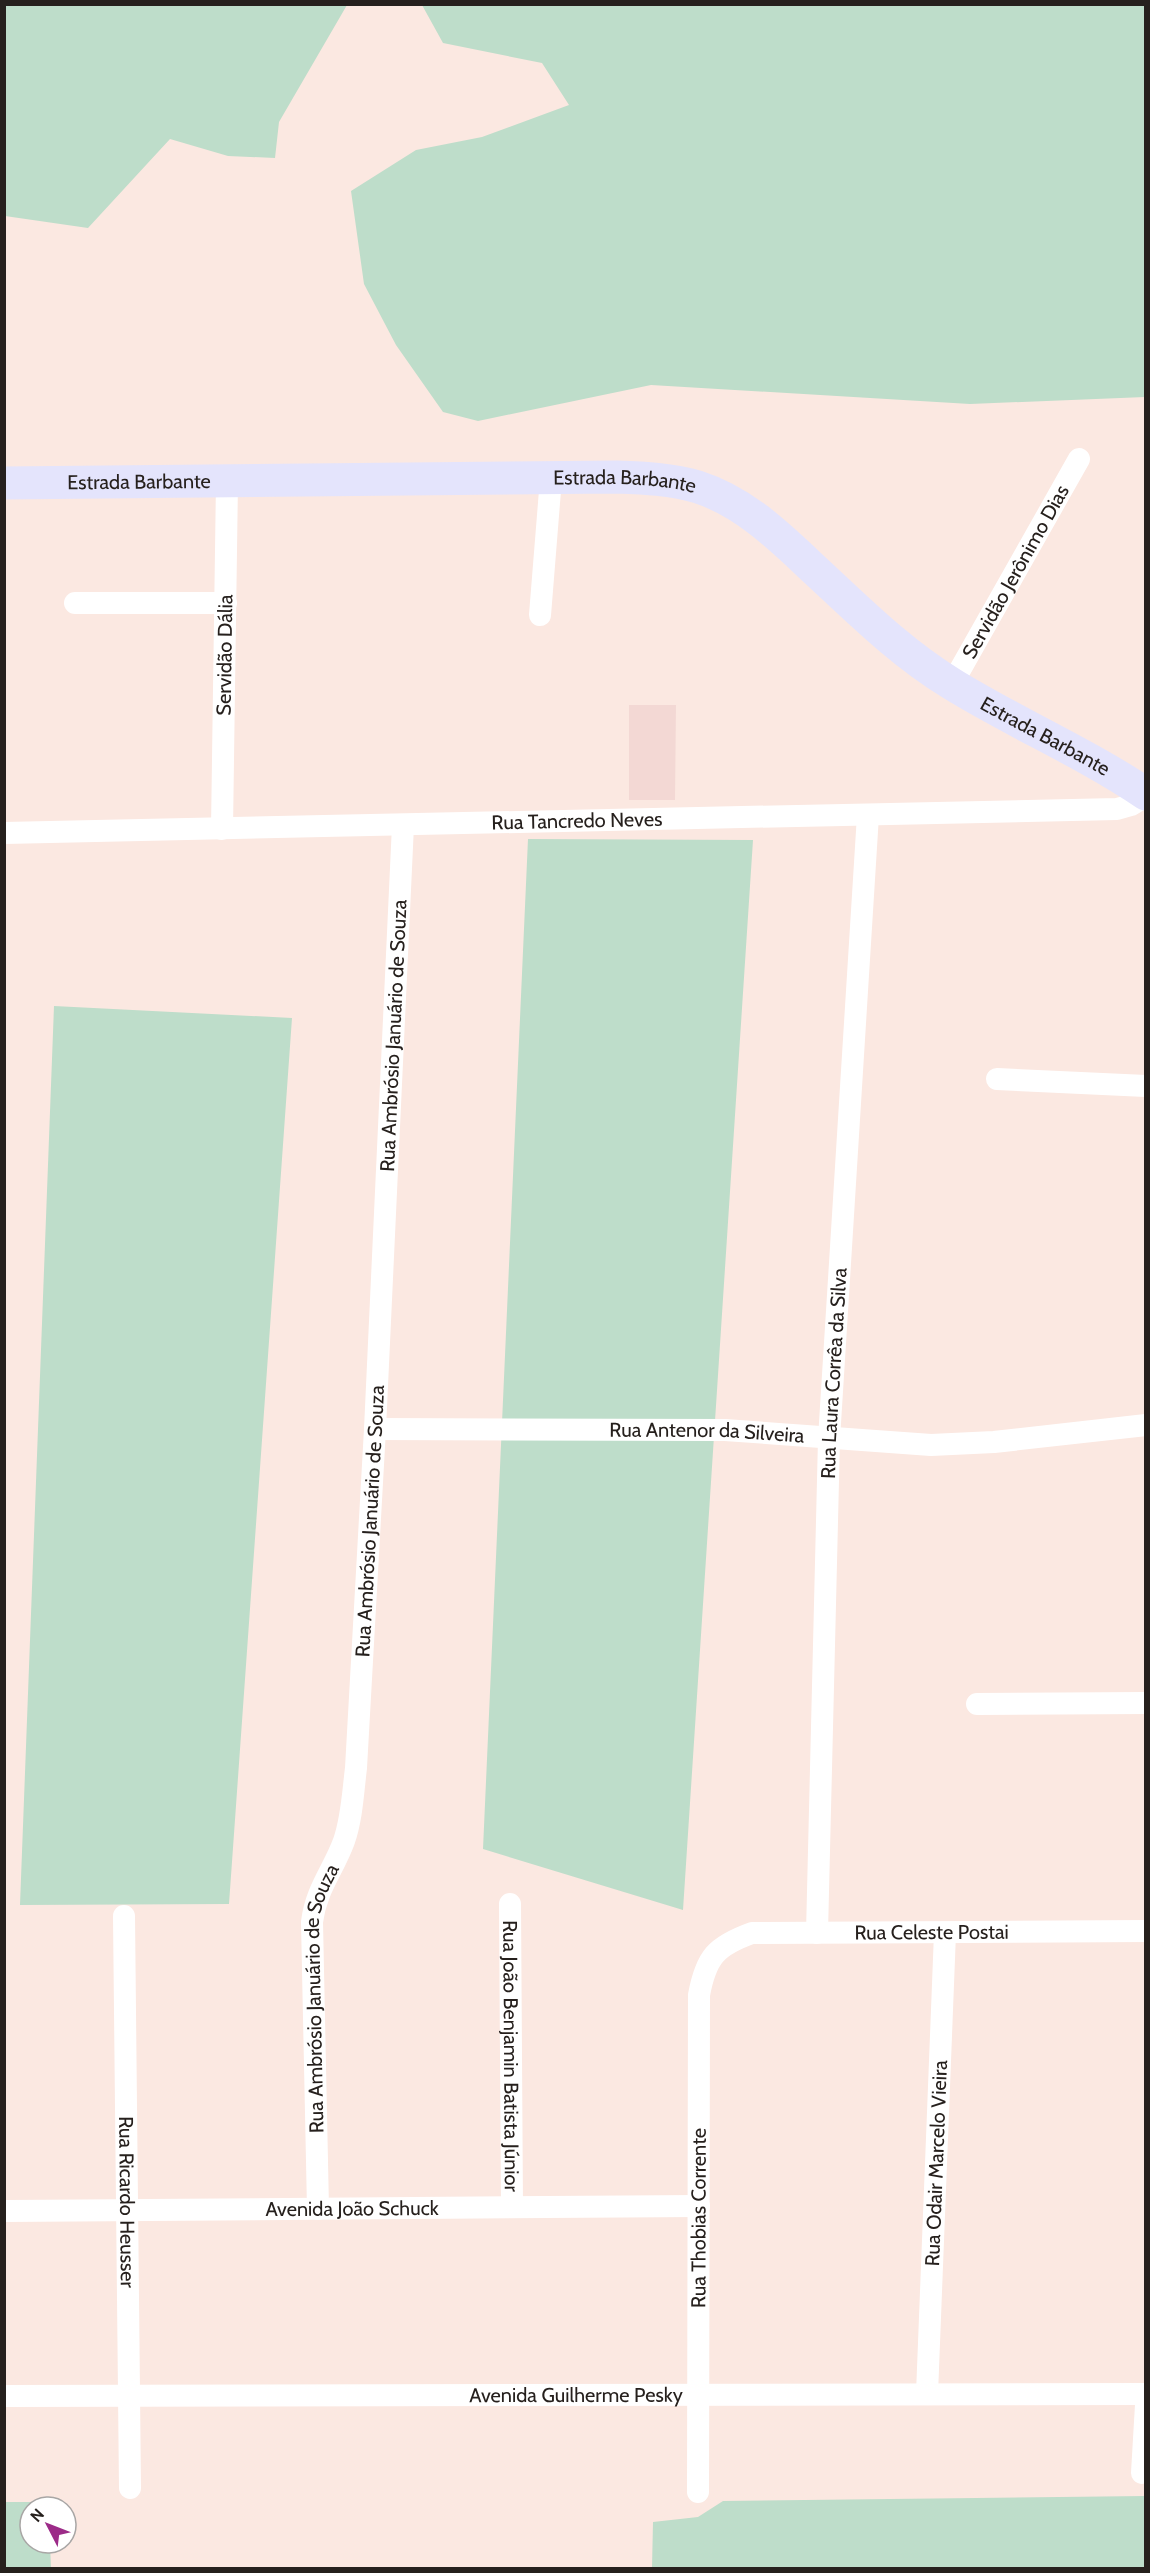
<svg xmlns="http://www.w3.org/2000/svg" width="1150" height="2573" viewBox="0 0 1150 2573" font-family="Cabin,sans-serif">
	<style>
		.medical { fill: #f3d8d4 }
		.green { fill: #beddca }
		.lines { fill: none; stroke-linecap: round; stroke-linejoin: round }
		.minor { stroke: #fff; stroke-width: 22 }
		.secondary { stroke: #e4e4fc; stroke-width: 33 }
		.labels { text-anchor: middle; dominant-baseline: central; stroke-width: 4.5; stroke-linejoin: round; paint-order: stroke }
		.street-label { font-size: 20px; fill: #26201d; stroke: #fff }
	</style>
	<rect width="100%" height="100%" fill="#fbe8e1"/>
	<path class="medical" d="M 629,705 L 676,705 L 675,800 L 629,800 Z"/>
	<path class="green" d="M 5,4 L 347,4 L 347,5 L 279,122 L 275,158 L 228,156 L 170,139 L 88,228 L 5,216 Z
		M 422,5 L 1145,5 L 1145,397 L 970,404 L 651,385 L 478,421 L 443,412 L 396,345 L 364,284 L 351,191 L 416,150 L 482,137 L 569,105 L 542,63 L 443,43 Z
		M 528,839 L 753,840 L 683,1910 L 483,1849 Z
		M 54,1006 L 292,1018 L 229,1904 L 20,1905 Z
		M 1145,2496 L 1145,2568 L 652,2568 L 653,2522 L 698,2517 L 723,2501 Z
		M 5,2502 L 50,2502 L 50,2507 L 30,2507 L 30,2543 L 50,2543 L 51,2568 L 5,2568 Z"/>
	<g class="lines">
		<g class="minor">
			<path d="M 75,603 L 226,603"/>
			<path d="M 540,615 L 551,478"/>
			<path id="s1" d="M 952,684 L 1079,459"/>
			<path id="s2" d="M 222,829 L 227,481"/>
			<path id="s3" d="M 4,833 L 1117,809 L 1131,805 L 1146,796"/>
			<path d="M 997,1079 L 1146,1086"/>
			<path id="s4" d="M 375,1429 L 725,1430 L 931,1445 L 994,1442 L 1146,1425"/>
			<path d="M 977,1704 L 1146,1703"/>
			<path id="s5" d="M 510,1904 L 512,2207"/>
			<path id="s6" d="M 124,1916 L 130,2488"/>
			<path id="s7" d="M 817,1933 L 829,1439 L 868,815"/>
			<path id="s8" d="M 318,2209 L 312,1922 C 316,1889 333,1871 344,1841 C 352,1818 353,1792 356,1768 L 375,1429 L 403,825"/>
			<path id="s9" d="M 4,2211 L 699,2206"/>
			<path id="s10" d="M 927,2394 L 945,1933"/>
			<path id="s11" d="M 4,2396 L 1146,2394"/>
			<path d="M 1142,2473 L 1146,2405"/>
			<path id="s12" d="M 698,2492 L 699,1995 C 706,1957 716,1946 752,1933 L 1146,1931"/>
		</g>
		<path class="secondary" id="s13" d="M 4,483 L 617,477 C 644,478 671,479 698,487 C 745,502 781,538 816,571 C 859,611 901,653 952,684 C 1015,723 1084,752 1146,794"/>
	</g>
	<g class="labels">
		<g class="street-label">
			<text stroke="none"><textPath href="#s13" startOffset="135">Estrada Barbante</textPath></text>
			<text stroke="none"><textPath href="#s13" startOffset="621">Estrada Barbante</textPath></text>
			<text stroke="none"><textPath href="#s1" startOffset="129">Servidão Jerônimo Dias</textPath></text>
			<text stroke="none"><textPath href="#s2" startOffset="174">Servidão Dália</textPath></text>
			<text stroke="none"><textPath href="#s13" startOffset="1125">Estrada Barbante</textPath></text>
			<text stroke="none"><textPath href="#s3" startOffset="573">Rua Tancredo Neves</textPath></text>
			<text stroke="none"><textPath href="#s8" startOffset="1182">Rua Ambrósio Januário de Souza</textPath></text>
			<text stroke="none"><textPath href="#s7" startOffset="560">Rua Laura Corrêa da Silva</textPath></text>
			<text stroke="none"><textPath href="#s4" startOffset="332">Rua Antenor da Silveira</textPath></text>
			<text stroke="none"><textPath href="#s8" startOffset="696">Rua Ambrósio Januário de Souza</textPath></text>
			<text stroke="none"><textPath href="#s12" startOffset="764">Rua Celeste Postai</textPath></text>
			<text stroke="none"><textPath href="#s8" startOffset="212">Rua Ambrósio Januário de Souza</textPath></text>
			<text stroke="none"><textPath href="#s5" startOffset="152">Rua João Benjamin Batista Júnior</textPath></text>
			<text stroke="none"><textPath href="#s10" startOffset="231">Rua Odair Marcelo Vieira</textPath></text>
			<text stroke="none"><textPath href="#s6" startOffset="286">Rua Ricardo Heusser</textPath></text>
			<text stroke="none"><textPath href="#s9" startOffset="348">Avenida João Schuck</textPath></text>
			<text stroke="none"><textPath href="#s12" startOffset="274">Rua Thobias Corrente</textPath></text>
			<text stroke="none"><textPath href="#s11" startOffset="572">Avenida Guilherme Pesky</textPath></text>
		</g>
	</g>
	<rect width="1150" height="2573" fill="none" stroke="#26201d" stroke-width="12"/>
	<g transform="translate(48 2525) rotate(312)"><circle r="28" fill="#ffffff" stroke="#a8a6a5" stroke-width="1.5"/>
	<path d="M0-4.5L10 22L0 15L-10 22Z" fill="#9c2b88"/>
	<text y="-9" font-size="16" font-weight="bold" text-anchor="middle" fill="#26201d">N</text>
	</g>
</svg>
